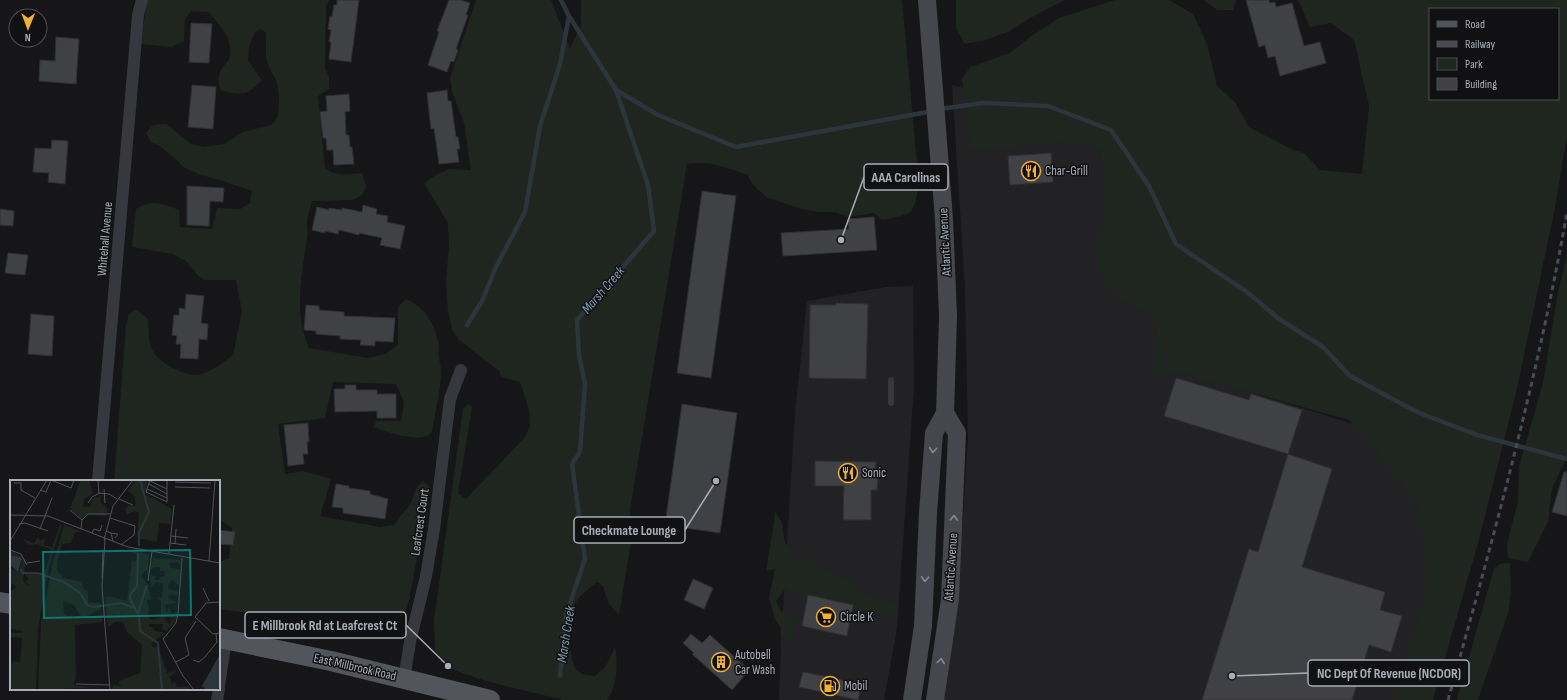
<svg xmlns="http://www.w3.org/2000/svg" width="1567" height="700" viewBox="0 0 1567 700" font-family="'Sofia Sans Condensed',sans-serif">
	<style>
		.built { fill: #222225 }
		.green { fill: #1e261f; fill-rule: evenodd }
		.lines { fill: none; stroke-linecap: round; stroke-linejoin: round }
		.stream { stroke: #2c353c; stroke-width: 4.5 }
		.building { fill: #404145; stroke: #303034 }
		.service { stroke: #37383d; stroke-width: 6 }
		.minor { stroke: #37383d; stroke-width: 12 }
		.secondary { stroke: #45474d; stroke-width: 18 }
		.primary { stroke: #53555c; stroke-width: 20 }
		.rail { stroke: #4a4c52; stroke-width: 3; stroke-dasharray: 5 4; stroke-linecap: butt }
		.oneway { stroke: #858993 }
		.labels { text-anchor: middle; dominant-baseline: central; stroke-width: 3; stroke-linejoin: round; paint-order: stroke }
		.poi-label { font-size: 13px; fill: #a8adb8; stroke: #111113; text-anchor: start }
		.street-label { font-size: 13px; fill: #a8adb8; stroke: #111113 }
		.water-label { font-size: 14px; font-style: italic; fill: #7f9bb3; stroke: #111113 }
		.inset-river { fill: none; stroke: #2c353c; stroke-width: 2 }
		.inset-road { fill: none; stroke: #505258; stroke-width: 1 }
		.view { fill: #0f766e; fill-opacity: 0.15; stroke: #0f766e; stroke-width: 2 }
		.inset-edge { fill: none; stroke: #a8adb8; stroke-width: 2 }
		.leader { fill: none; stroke: #a8adb8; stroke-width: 1.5 }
		.callout-dot { fill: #a8adb8; stroke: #111113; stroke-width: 1.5 }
		.callout { fill: #111113; stroke: #a8adb8; stroke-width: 1.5 }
		.callout-label { font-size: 14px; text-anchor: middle; font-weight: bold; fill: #a8adb8 }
	</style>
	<rect width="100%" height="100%" fill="#161618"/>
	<path class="built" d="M 952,85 L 1121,127 L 1197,290 L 1188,373 L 1479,463 L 1404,700 L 944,700 L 962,533 L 968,438 L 965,288 Z
		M 913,286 L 914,386 L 897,628 L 884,700 L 779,700 L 781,643 L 795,412 L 807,301 L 886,287 Z"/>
	<path class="green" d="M 147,0 L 329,0 L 326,6 L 325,69 L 329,77 L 329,89 L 318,96 L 325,168 C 335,177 349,174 362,173 L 366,187 L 361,196 L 352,200 L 312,201 C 310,208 308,215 307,222 C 307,228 308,233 307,238 C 302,274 293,313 309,348 L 368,358 L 385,354 L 398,345 L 398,307 L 406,299 C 424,307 434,322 438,341 C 439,346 438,351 439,356 C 439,361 441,366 441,371 C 441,391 435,412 432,432 C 429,434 427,437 424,437 C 411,440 387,432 374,427 L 376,421 L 401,421 L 404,402 L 396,384 L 333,382 L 325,418 L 278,424 L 285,474 L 303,471 L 331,479 L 320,516 L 380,527 L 394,525 L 410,504 L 417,487 L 423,481 L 430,487 L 409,601 L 402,621 L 393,637 L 292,619 L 219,609 L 219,562 L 229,558 L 232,528 L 219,519 L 219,481 L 114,481 L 126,325 L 129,314 L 136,309 L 148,319 C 149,328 148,339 151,347 C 155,361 182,375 195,375 C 207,375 224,362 233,355 L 242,312 L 236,280 L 205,280 L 198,276 L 187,262 L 173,254 L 132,247 L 136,209 C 153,199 162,203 179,210 L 180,227 L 212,229 L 217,208 L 240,209 L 250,203 L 252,191 L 220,180 L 201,175 L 183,167 L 178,161 L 160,146 L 151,142 L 146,133 L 152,126 L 159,124 L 166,124 L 191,144 L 204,147 L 224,144 L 243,132 L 271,125 L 278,117 L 279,97 L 277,82 L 269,67 L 266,57 L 266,33 L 261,29 L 255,32 L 249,46 L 248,61 L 262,80 C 246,97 241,95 220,90 C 218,81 217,75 223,67 C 225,64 228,62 229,59 C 235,40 220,25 208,12 L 191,11 L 185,19 L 184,41 L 171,47 L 141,44 Z
		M 476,0 L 551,0 L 570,48 L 581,25 L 581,0 L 902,0 L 919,185 L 915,203 L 911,212 L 901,216 L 882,220 L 874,213 L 848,217 L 835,212 L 818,212 L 802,209 L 766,197 L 752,184 L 748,175 C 728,168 708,160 687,164 L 630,510 L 631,542 L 619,615 L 609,604 L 603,586 L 598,582 C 590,586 576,599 573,608 C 569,621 567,662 578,671 C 582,675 590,676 595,676 L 606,666 L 615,647 C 618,663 618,686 607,700 L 563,700 L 486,681 L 451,669 L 435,650 L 434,621 L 463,409 L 468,404 L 472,407 L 458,493 L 466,499 L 525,437 L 530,426 L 529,410 L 520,382 L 502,377 L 499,371 L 458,339 L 452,330 L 448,310 L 446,282 L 449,246 L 448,223 L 424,183 L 434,176 L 449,169 L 471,170 L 464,123 L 452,92 L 450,78 Z
		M 956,0 L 1065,0 L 1039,13 L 1008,32 L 985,40 L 965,44 L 956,29 Z
		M 1115,0 L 1169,0 L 1193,14 L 1207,44 L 1217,86 L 1235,102 L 1249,127 L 1293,150 L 1304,153 L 1320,170 L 1362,174 L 1369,106 L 1354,40 L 1331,23 L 1310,27 L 1298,0 L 1567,0 L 1567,136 L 1555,208 L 1516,393 L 1478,543 L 1433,700 L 1394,700 L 1425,594 L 1425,555 L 1418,507 L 1375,449 L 1349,420 L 1171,370 L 1162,381 L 1155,374 L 1157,328 L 1149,312 L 1118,297 L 1110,289 L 1099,268 L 1104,200 L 1101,148 L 1064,142 L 970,150 L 962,79 L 970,67 L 1010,53 L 1030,37 L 1059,18 ZM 1430,9 L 1558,9 L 1558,99 L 1430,99 Z
		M 1204,0 L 1236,0 L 1233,10 L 1217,10 Z
		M 1567,255 L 1567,456 L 1552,489 L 1548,522 L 1528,562 L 1508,558 L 1507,544 L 1518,502 L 1519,467 L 1543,383 L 1558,292 Z
		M 775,512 L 782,522 L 784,539 L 792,558 L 805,557 L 814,561 L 822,567 L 855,583 C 862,597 883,601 897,604 L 897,619 L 859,611 L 850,602 L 799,594 L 785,589 L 776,601 L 780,610 L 795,621 L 795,636 L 791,641 L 781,637 L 781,629 L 774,617 L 769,598 L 775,569 L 766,571 L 773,529 Z
		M 1502,563 L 1510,563 L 1511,589 L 1509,610 L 1478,700 L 1457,700 L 1494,568 Z"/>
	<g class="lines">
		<path class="stream" d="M 616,90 L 658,115 L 736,147 L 933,111
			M 940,109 L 983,103 L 1048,106 L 1111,130 L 1149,186 L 1176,244 L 1247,292 L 1278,318 L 1323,347 L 1350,376 L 1417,412 L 1477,435 L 1567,459
			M 467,325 L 482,301 L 496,267 L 525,212 L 540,126 L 560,64 L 569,16
			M 560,676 L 566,615 L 585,559 L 572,464 L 580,452 L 585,384 L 579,355 L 577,320 L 654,231 L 648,185 L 616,90 L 569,16 L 561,0"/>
	</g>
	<path class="building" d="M 337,0 L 359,0 L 351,62 L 329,59 L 331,42 L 329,42 L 331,30 L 328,29 L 330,16 L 332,17 L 334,5 L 337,5 Z
		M 449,0 L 461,0 L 470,3 L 466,15 L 468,15 L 456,49 L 458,50 L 454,62 L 451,61 L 447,72 L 428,65 L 439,32 L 437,31 Z
		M 1246,0 L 1269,0 L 1270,3 L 1275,2 L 1276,7 L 1292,3 L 1304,46 L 1320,42 L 1326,63 L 1280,76 L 1275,56 L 1268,58 L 1265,45 L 1259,47 Z
		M 191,23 L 212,24 L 209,63 L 189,62 Z
		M 56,37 L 79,39 L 76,84 L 39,81 L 40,60 L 55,61 Z
		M 192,85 L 216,87 L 213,129 L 188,127 Z
		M 447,90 L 448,101 L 451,101 L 456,137 L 458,137 L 460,149 L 457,149 L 459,162 L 439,164 L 434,128 L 431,129 L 427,93 Z
		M 349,94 L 350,111 L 345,112 L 346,135 L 349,135 L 350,147 L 352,147 L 354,164 L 334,165 L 333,150 L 327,150 L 326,138 L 323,138 L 320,112 L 327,111 L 326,96 Z
		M 52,140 L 68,141 L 65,184 L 48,182 L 49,173 L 33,172 L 35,148 L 51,149 Z
		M 1051,153 L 1053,182 L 1010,185 L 1008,156 Z
		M 187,186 L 224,188 L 223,202 L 210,201 L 209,226 L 187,225 Z
		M 702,191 L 736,196 L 711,378 L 677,373 Z
		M 363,205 L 377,209 L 376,214 L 388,216 L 387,222 L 405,226 L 400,249 L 380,245 L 382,238 L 359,233 L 359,235 L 339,230 L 338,234 L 325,231 L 325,233 L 312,230 L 317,207 L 329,210 L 329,208 L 342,210 L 342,208 L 362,212 Z
		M 0,209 L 14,211 L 13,226 L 0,225 Z
		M 874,217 L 877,250 L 783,256 L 781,233 L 849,229 L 848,219 Z
		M 8,253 L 28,255 L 25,275 L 5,273 Z
		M 186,294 L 204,296 L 201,323 L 208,324 L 207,340 L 199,339 L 198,359 L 180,358 L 181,344 L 176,344 L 177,336 L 172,335 L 174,315 L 179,315 L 179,308 L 185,309 Z
		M 836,303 L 868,304 L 866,379 L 809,378 L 810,305 L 836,305 Z
		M 306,305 L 319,306 L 319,310 L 344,312 L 344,316 L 395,318 L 393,342 L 375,341 L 375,346 L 360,345 L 361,340 L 340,339 L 340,336 L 316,334 L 316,331 L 304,330 Z
		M 31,314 L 54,316 L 52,356 L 28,354 Z
		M 1176,378 L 1249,400 L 1251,394 L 1302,410 L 1288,454 L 1164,416 Z
		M 345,385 L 356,385 L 356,390 L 377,390 L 377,394 L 396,394 L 396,418 L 377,418 L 377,411 L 335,412 L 334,389 L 345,389 Z
		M 682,404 L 737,413 L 720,533 L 665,525 Z
		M 308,423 L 309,442 L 307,442 L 308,454 L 303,454 L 304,464 L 288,466 L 284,425 Z
		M 1288,454 L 1332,469 L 1302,567 L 1385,592 L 1380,610 L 1402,616 L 1391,652 L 1369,645 L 1352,700 L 1202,700 L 1249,549 L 1258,552 Z
		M 815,461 L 876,462 L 875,473 L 878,477 L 877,490 L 871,490 L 871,520 L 843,520 L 844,486 L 815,486 Z
		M 1564,472 L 1567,472 L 1567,516 L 1552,512 Z
		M 336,484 L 349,486 L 349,488 L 370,491 L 370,494 L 388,499 L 385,519 L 343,513 L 343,508 L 332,507 Z
		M 219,530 L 235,532 L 233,545 L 219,544 Z
		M 693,579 L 713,588 L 704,609 L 684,600 Z
		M 808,595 L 853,605 L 847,636 L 802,626 Z
		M 691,634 L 702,643 L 710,635 L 749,670 L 732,690 L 692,654 L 694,653 L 683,643 Z
		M 803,672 L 862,684 L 858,700 L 799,687 Z"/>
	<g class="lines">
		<path class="service" d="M 891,380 L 891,403"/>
		<path class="minor" d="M 98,481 L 138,15 L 142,0
			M 404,679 L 410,642 L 426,576 L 434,529 L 450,399 L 461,370
			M 219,685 L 226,640
			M 217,700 L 219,689"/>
		<path class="secondary" d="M 912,700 L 923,626 L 928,513 L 934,433 L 945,413 L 948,316 L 944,219 L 927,0
			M 935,700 L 950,599 L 957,433 L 945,413"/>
		<path class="primary" d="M 0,602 L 11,604
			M 219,638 L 331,661 L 490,700"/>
		<path class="rail" d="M 1448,700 C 1493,539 1538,377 1567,212"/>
	</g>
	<defs><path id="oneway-chevron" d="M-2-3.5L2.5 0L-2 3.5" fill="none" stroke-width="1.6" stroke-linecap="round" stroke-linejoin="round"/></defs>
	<g class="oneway">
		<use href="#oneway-chevron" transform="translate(933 450) rotate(94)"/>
		<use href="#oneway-chevron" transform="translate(954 518) rotate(-88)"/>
		<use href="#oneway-chevron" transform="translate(925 579) rotate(93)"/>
		<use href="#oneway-chevron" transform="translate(941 661) rotate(-80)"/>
	</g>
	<defs>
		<symbol id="restaurant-ring" viewBox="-11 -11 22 22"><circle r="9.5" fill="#111113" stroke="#f2b134" stroke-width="1.5"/><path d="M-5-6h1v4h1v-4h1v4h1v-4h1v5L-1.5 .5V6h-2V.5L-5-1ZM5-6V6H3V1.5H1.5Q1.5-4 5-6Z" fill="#f2b134"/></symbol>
		<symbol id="supermarket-ring" viewBox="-11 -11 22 22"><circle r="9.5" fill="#111113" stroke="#f2b134" stroke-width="1.5"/><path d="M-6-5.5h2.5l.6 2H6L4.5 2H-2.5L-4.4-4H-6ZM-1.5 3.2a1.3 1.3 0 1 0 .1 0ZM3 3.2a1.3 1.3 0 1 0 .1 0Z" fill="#f2b134"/></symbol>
		<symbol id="building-ring" viewBox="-11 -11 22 22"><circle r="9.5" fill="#111113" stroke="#f2b134" stroke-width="1.5"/><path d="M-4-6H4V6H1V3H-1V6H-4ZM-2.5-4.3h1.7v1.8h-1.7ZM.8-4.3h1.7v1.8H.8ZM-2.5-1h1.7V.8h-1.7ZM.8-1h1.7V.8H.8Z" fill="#f2b134"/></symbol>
		<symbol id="fuel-ring" viewBox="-11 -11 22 22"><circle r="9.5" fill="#111113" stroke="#f2b134" stroke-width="1.5"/><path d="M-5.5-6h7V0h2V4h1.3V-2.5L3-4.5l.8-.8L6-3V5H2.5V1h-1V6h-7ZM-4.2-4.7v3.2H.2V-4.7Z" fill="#f2b134"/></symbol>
	</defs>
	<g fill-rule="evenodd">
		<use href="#restaurant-ring" x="1020" y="160" width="22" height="22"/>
		<use href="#restaurant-ring" x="837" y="462" width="22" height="22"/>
		<use href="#supermarket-ring" x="815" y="606" width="22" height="22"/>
		<use href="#building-ring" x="710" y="651" width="22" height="22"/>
		<use href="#fuel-ring" x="819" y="675" width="22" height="22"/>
	</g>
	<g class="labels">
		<g class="poi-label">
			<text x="1045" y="171">Char-Grill</text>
			<text x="862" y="473">Sonic</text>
			<text x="840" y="617">Circle K</text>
			<text x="735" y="655">Autobell<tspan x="735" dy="15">Car Wash</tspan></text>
			<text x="844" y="686">Mobil</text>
		</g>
		<g class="street-label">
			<text transform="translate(105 239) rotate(-85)">Whitehall Avenue</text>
			<text transform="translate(945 242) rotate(-93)">Atlantic Avenue</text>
			<text transform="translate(420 522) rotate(-82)">Leafcrest Court</text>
			<text transform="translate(951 567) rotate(-86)">Atlantic Avenue</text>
			<text transform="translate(355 667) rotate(13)">East Millbrook Road</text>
		</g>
		<g class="water-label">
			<text transform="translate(603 290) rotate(-49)">Marsh Creek</text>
			<text transform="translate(566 634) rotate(-81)">Marsh Creek</text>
		</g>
	</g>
	<g transform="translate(10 480)">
		<rect width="210" height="210" fill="#161618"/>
		<path d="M 71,0 L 79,0 L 83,13 L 74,19 L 73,26 L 80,27 L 82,19 L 91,16 L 90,22 L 98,29 L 96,36 L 78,34 L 72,39 L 60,28 ZM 126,0 L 138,0 L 135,14 L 162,29 L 160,44 L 149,43 L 147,62 L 127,58 L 129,33 L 125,31 L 117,34 L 115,29 L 119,25 L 126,26 L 124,15 L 118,11 ZM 47,42 L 52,45 L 39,85 L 28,149 L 26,210 L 0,210 L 0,183 L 4,183 L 0,181 L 10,182 L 12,158 L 0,157 L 0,153 L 12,153 L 12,151 L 1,149 L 0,152 L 0,112 L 6,108 L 5,105 L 0,104 L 0,88 L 9,92 L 12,80 L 0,74 L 0,71 L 12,76 L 16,83 L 13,100 L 15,104 L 20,105 L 15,102 L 19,99 L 15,94 L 27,92 L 34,95 L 42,70 L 27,64 L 18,65 L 13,59 L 24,63 L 28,57 L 30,61 L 35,58 L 34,65 L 42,67 L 50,45 ZM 54,45 L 72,52 L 65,52 L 61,63 L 52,64 L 47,82 L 47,90 L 54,98 L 72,102 L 73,108 L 78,112 L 78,123 L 90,123 L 91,129 L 72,138 L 64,125 L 53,121 L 54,134 L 63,139 L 67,136 L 72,139 L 92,134 L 92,142 L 65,145 L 66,197 L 64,203 L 61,203 L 67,206 L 95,207 L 28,210 L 31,143 L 42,87 ZM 126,70 L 139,75 L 137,98 L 137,89 L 131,96 L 138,105 L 141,119 L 137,120 L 139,129 L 137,136 L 142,140 L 149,138 L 151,135 L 151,120 L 147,118 L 152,117 L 153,106 L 152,103 L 146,102 L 141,107 L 140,95 L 146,96 L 144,100 L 149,100 L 150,97 L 155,96 L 154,91 L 150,91 L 150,87 L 144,87 L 140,90 L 143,78 L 170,80 L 170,85 L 168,82 L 159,83 L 161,88 L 170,89 L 169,106 L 162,100 L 158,106 L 159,109 L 169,112 L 167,116 L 161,114 L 158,117 L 167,123 L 155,125 L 157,133 L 159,127 L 162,134 L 168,131 L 166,139 L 156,137 L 156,142 L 160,144 L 162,139 L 166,141 L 156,151 L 152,149 L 153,144 L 139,144 L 139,147 L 143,147 L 144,151 L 155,153 L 141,164 L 143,167 L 148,166 L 157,193 L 166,191 L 160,197 L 162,203 L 165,202 L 167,207 L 178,206 L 181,210 L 102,210 L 103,205 L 114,206 L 109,204 L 109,201 L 130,193 L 132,165 L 117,152 L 113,142 L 105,142 L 98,147 L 95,119 L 98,116 L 117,121 L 122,79 L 124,82 L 127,79 L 126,73 L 122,74 Z" fill="#1e261f"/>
		<path d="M 0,75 L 12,78 L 8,92 L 0,85 ZM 210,174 L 210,207 L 206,210 L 196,210 L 192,206 Z" fill="#2c353c"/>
		<path class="inset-river" d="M 129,66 L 129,53 L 139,32 L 130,0M 128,73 L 127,106 L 120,115 L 120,119 L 129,136 L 130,151 L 148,163 L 152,210M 10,89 L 13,93 L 28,93 L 54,102 L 71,114 L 77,125 L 83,127 L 112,123 L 123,128M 128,133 L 137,105"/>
		<path class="inset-road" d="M 41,0 L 61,8 L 64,0M 88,0 L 89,14M 140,0 L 136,12 L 157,22 L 157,0M 140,1 L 157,9M 165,2 L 201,3M 4,3 L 11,3 L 11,10 L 25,18M 139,4 L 157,14M 165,7 L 200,8M 94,9 L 95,23M 137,9 L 157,18M 30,10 L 36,12 L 41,0M 109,19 L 123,25M 78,23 L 82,17 L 90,13 L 99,14 L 107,19M 60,30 L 72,40 L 71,49M 0,35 L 38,36 L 118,67 L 210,83M 100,38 L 125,46 L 124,55 L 112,64M 72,40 L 78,34 L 100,34M 9,44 L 15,43 L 38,51M 30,49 L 42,18M 96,51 L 101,53 L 103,61M 82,53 L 84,49 L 90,51 L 92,45M 101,53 L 108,54 L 105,58M 161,56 L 178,58M 95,59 L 92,107 L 100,210M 94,60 L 103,26 L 123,0M 0,61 L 37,0M 160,63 L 176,65M 165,64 L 166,49M 0,70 L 11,74 L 17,85M 159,74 L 164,25M 172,78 L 168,134 L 166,143 L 153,159 L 173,196 L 184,210M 199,81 L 205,0M 17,83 L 30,81M 92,98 L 93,70M 138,101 L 142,72M 193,108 L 199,121M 210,122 L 196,123 L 185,137 L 203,154 L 210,153M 183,180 L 189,182 L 195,177 L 207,162 L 206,154M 166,182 L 179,175 L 175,158 L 186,141M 66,204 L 99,205"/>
		<path class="view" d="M 180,70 L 181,135 L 34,138 L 33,72 Z"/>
		<rect width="210" height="210" class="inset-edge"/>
	</g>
	<path class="leader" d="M841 240L864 177M716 481L685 530M448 666L406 625M1232 676L1308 673"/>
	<g class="callout-dot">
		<circle cx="841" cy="240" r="4"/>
		<circle cx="716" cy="481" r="4"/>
		<circle cx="448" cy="666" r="4"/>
		<circle cx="1232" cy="676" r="4"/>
	</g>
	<g class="callout">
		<rect x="864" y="164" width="84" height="26" rx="4"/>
		<rect x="574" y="517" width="111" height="26" rx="4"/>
		<rect x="245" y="612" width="161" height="26" rx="4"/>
		<rect x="1308" y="660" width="161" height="26" rx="4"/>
	</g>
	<g class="callout-label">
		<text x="906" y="182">AAA Carolinas</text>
		<text x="629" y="535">Checkmate Lounge</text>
		<text x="325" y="630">E Millbrook Rd at Leafcrest Ct</text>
		<text x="1389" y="678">NC Dept Of Revenue (NCDOR)</text>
	</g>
	<rect x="1429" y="8" width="130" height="92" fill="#111113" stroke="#4d4f55"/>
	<rect x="1437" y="21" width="20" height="6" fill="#53555c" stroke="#4d4f55"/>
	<text x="1465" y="28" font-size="12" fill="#a8adb8">Road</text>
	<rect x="1437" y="41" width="20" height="6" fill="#4a4c52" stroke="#4d4f55"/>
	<text x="1465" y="48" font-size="12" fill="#a8adb8">Railway</text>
	<rect x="1437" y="58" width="20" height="12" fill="#1e261f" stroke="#4d4f55"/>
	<text x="1465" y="68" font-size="12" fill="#a8adb8">Park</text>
	<rect x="1437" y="78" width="20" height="12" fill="#404145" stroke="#4d4f55"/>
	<text x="1465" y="88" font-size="12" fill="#a8adb8">Building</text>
	<g transform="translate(28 28) rotate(181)"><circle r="19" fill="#111113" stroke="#4d4f55"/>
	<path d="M0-3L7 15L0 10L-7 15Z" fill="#f2b134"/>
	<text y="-6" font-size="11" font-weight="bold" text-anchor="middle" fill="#a8adb8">N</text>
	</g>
</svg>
